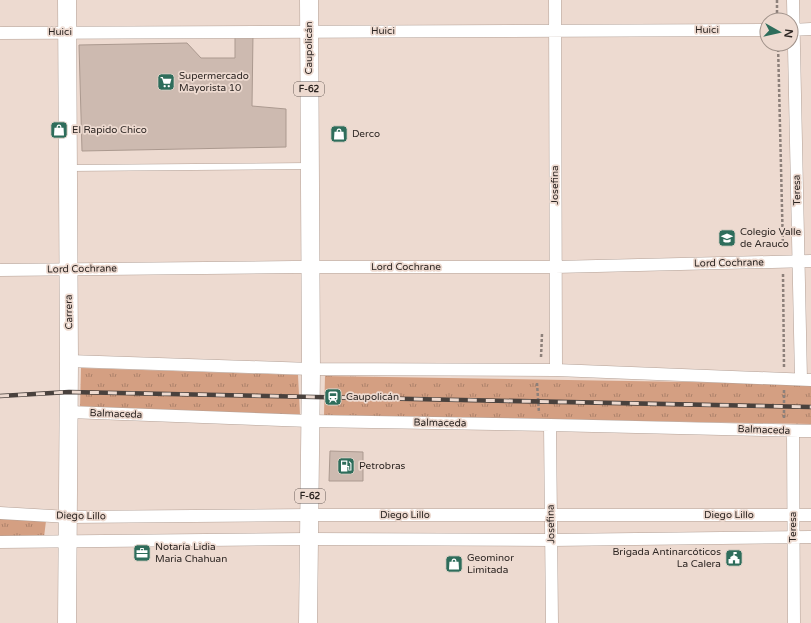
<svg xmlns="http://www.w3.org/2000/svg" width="811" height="623" viewBox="0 0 811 623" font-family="'Varela Round',sans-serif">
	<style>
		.grass { fill: url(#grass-tufts) }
		.building { fill: #cdbab0; stroke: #ab998f }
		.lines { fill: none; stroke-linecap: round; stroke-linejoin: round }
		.lane-casing { stroke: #b3a197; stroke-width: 7 }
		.street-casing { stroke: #b3a197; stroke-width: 13 }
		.primary-casing { stroke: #b3a197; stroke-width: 19 }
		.path { stroke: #8d807a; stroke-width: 2.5; stroke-dasharray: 3 2; stroke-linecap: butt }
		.lane { stroke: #fff; stroke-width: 6 }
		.street { stroke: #fff; stroke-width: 12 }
		.primary { stroke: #fff; stroke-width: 18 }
		.rail-casing { stroke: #49413d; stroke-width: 4.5 }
		.rail { stroke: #eddad0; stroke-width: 3; stroke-dasharray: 9; stroke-linecap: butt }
		.labels { text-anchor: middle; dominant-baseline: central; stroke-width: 3.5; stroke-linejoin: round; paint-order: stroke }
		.shield { fill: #eddad0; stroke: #665b56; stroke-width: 1 }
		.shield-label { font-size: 9px; font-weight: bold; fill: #2c2522 }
		.street-label { font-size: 10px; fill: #2c2522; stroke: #eddad0 }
		.poi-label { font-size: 10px; fill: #2c2522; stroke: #eddad0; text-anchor: start }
	</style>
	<defs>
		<pattern id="grass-tufts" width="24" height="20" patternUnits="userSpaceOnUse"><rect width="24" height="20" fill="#d49f82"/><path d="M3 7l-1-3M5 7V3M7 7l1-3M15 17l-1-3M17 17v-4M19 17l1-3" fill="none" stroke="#ac816a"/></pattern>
	</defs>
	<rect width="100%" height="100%" fill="#eddad0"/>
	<path class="grass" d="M 81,368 L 298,375 L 300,415 L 80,407 Z
		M 325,376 L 811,384 L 811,424 L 324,415 Z
		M 0,518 L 46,521 L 44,537 L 0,538 Z"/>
	<path class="building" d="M 235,34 L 253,34 L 252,106 L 286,109 L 286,147 L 82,151 L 79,45 L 187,43 L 201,58 L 235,58 Z
		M 330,451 L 363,452 L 363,481 L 329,481 Z"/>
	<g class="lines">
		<defs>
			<path id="lane" d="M 69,168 L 308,166"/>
			<path id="street" d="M 555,0 L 556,370
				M 793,0 L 801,379
				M 791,30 L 811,29
				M 0,33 L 767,30
				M 0,270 L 294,267 L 555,267 L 811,261
				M 69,361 L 311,369 L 556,370 L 811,380
				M 69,412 L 310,421 L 550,425 L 811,431
				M 550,425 L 552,623
				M 793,431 L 794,623
				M 0,513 L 69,517 L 309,515 L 811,515
				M 0,542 L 309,539 L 551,540 L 811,537"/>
			<path id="primary" d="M 67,0 L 69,361 L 67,623
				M 308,623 L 311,369 L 309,0"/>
		</defs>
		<use href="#lane" class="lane-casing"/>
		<use href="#street" class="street-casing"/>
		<use href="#primary" class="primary-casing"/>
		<path class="path" d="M 777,0 L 777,20
			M 778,44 L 783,249
			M 783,274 L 784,367
			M 541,357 L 542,334
			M 537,383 L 539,413
			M 784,390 L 784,419"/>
		<use href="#lane" class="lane"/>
		<use href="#street" class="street"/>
		<use href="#primary" class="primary"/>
		<defs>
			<path id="rail" d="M 0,396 L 69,392 L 811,407"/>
		</defs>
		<use href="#rail" class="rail-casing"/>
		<use href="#rail" class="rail"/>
	</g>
	<defs>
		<symbol id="supermarket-square" viewBox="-11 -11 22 22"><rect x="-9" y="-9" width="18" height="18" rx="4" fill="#2e6d5b" stroke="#eddad0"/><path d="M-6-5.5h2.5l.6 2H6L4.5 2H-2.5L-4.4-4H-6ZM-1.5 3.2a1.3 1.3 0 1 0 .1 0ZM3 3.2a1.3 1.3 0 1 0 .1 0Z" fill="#fff"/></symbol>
		<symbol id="shop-square" viewBox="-11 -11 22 22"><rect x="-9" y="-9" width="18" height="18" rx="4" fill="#2e6d5b" stroke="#eddad0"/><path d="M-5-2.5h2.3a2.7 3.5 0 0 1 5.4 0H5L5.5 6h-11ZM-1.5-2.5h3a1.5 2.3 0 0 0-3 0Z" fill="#fff"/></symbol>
		<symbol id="school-square" viewBox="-11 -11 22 22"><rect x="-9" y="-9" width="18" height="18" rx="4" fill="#2e6d5b" stroke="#eddad0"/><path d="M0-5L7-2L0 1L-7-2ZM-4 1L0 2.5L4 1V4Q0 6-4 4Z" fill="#fff"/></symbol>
		<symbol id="station-square" viewBox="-11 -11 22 22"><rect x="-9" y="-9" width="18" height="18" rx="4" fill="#2e6d5b" stroke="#eddad0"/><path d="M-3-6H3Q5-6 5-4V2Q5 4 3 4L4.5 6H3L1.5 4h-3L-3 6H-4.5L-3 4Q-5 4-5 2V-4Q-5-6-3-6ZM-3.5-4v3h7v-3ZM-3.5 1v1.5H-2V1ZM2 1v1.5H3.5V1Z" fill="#fff"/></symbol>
		<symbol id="fuel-square" viewBox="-11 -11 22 22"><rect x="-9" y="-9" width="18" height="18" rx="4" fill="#2e6d5b" stroke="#eddad0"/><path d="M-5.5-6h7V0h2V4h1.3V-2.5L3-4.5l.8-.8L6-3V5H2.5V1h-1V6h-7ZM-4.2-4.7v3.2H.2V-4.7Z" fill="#fff"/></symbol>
		<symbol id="office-square" viewBox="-11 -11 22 22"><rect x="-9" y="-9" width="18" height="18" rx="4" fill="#2e6d5b" stroke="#eddad0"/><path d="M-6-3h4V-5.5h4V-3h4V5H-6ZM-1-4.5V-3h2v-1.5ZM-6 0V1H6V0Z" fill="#fff"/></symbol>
		<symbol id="civic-square" viewBox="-11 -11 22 22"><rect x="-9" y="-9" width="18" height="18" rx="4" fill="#2e6d5b" stroke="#eddad0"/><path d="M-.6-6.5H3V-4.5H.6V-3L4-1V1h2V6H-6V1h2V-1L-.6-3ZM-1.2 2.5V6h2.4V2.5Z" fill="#fff"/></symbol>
	</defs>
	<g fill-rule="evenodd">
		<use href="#supermarket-square" x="156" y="72" width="20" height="20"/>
		<use href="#shop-square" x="49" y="120" width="20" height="20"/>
		<use href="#shop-square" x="329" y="124" width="20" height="20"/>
		<use href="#school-square" x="717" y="228" width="20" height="20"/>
		<use href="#station-square" x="323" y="387" width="20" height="20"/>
		<use href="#fuel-square" x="336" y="456" width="20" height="20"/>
		<use href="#office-square" x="132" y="543" width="20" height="20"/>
		<use href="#civic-square" x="724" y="548" width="20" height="20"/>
		<use href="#shop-square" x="444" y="554" width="20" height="20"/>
	</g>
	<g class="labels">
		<g class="shield">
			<rect x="294" y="82" width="30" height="14" rx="3"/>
			<rect x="295" y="489" width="30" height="14" rx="3"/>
		</g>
		<g class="shield-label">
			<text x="309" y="89">F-62</text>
			<text x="310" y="496">F-62</text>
		</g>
		<g class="street-label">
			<text x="707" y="30">Huici</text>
			<text x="383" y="31">Huici</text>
			<text x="60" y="32">Huici</text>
			<text transform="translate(309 48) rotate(-90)">Caupolicán</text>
			<text transform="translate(555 185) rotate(-90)">Josefina</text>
			<text transform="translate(797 190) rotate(-91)">Teresa</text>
			<text transform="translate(729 263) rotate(-1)">Lord Cochrane</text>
			<text x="406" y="267">Lord Cochrane</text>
			<text transform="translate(82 269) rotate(-1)">Lord Cochrane</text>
			<text transform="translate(69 312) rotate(-91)">Carrera</text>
			<text transform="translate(116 414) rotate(2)">Balmaceda</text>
			<text transform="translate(440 423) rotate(1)">Balmaceda</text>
			<text transform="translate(764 430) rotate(2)">Balmaceda</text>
			<text x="405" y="515">Diego Lillo</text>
			<text x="729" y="515">Diego Lillo</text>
			<text transform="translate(81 516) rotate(1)">Diego Lillo</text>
			<text transform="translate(551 524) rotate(-91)">Josefina</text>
			<text transform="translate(793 527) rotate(-90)">Teresa</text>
		</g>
		<g class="poi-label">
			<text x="179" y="76">Supermercado<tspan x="179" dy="12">Mayorista 10</tspan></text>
			<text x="72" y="130">El Rapido Chico</text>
			<text x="352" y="134">Derco</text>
			<text x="740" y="232">Colegio Valle<tspan x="740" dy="12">de Arauco</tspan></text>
			<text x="346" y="397">Caupolicán</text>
			<text x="359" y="466">Petrobras</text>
			<text x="155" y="547">Notaría Lidia<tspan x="155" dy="12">Maria Chahuan</tspan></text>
			<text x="721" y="552" text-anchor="end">Brigada Antinarcóticos<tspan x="721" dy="12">La Calera</tspan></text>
			<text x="467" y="558">Geominor<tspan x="467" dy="12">Limitada</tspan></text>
		</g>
	</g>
	<g transform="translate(779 32) rotate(98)"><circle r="19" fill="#eddad0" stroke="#a0928a"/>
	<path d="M0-3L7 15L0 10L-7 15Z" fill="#2e6d5b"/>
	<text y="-6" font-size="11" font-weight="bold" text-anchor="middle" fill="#2c2522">N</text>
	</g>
</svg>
